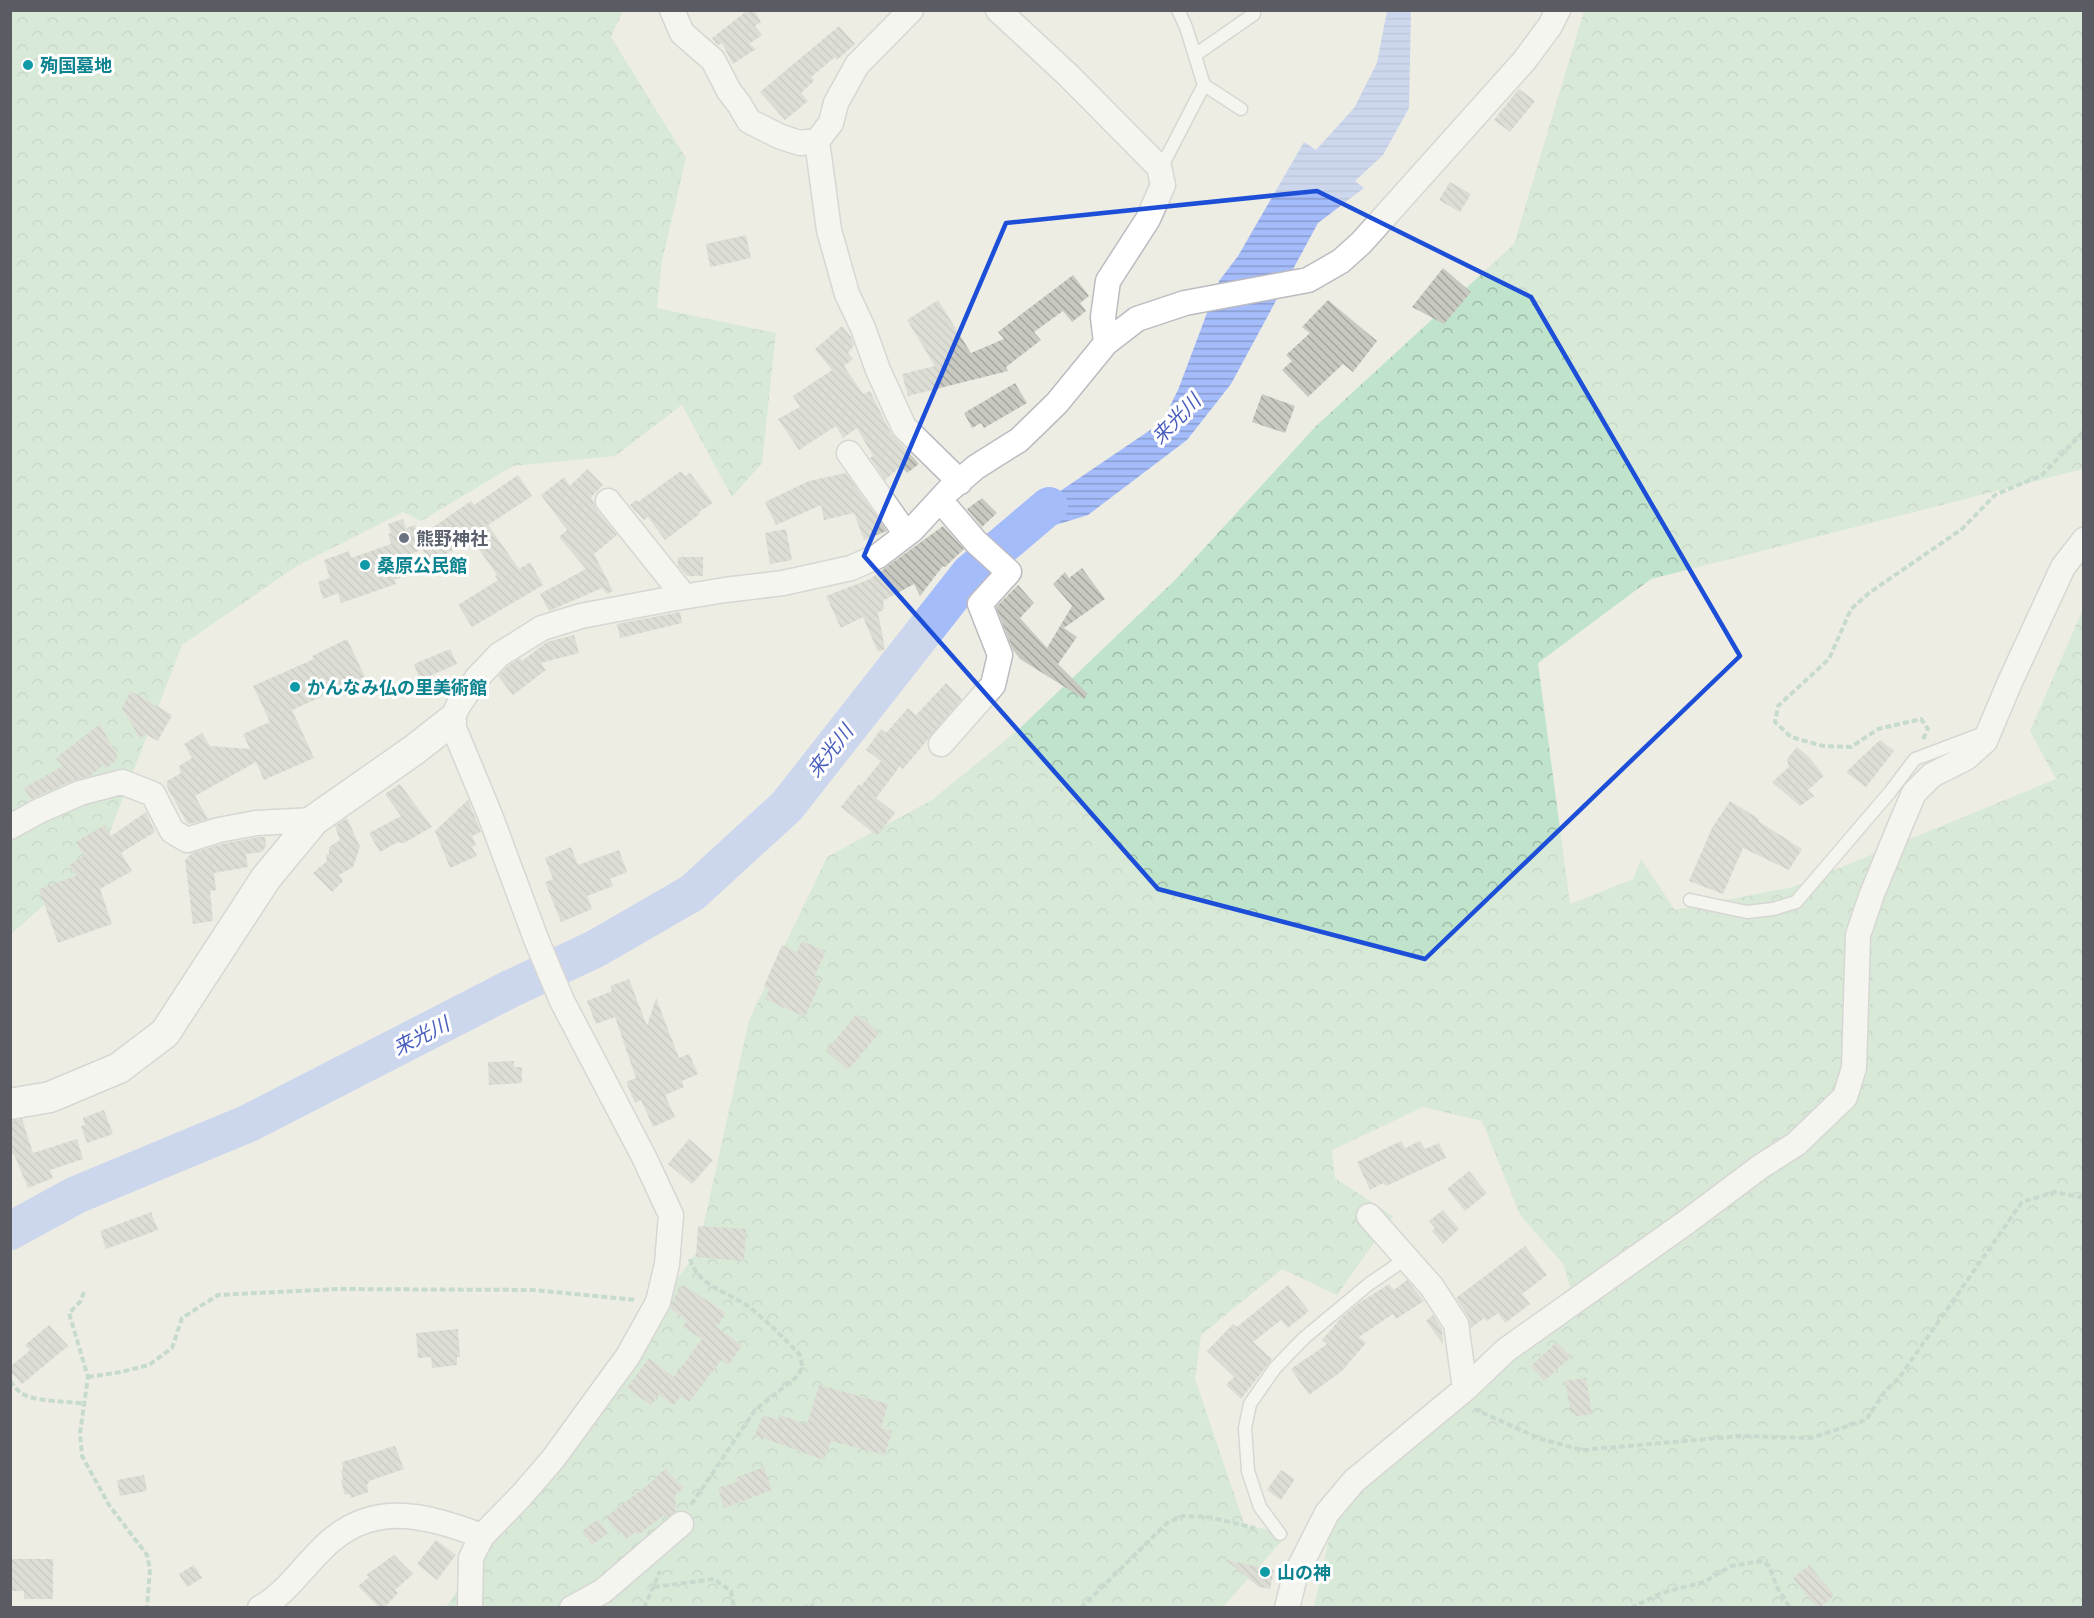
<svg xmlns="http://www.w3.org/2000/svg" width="2094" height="1618" viewBox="0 0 2094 1618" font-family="'Work Sans','Noto Sans JP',sans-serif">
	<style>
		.forest { fill: url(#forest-crowns) }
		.water { fill: url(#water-rules) }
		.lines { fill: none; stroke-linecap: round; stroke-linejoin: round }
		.river { stroke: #a5bcfb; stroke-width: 38 }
		.building { fill: url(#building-back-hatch) }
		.service-casing { stroke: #bbbbc1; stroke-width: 15 }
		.minor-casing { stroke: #bbbbc1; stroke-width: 27 }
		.tertiary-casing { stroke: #bbbbc1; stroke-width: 33 }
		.path { stroke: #9ac4b3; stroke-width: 4; stroke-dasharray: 6 3; stroke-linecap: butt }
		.service { stroke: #fff; stroke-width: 12 }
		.minor { stroke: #fff; stroke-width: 24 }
		.tertiary { stroke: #fff; stroke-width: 30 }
		.marked { fill: none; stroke: #1d4ed8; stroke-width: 4.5; stroke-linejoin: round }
		.culture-dot { fill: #0f9aa8; stroke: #fff; stroke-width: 2 }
		.worship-dot { fill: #6b7280; stroke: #fff; stroke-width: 2 }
		.labels { text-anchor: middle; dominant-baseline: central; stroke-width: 6; stroke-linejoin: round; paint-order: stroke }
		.culture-label { font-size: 18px; font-weight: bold; fill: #0d838f; stroke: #fff; text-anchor: start }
		.worship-label { font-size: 18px; font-weight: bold; fill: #5b616d; stroke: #fff; text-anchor: start }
		.water-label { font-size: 20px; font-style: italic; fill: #495ebe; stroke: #fff }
	</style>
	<defs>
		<pattern id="forest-crowns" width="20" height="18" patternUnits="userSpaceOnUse" patternTransform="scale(1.5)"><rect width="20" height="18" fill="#c0e4cb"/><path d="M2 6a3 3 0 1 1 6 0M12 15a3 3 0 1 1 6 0" fill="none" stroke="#9fbca8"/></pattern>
		<pattern id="water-rules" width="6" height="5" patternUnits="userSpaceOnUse" patternTransform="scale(1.5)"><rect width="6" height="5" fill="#a5bcfb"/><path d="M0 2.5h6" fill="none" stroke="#899ccf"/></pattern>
		<pattern id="building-back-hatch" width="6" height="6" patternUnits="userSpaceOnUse" patternTransform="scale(1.5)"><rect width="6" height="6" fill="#c8c9c0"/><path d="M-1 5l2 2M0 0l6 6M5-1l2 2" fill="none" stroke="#a5a6a0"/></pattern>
	</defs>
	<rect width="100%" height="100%" fill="#edede3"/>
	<path class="forest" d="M 11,11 L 623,11 L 611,37 L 686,158 L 662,261 L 657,308 L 776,333 L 762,463 L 732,497 L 682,405 L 615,456 L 513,466 L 421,521 L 403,512 L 297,566 L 182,645 L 101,855 L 11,934 Z
		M 1584,11 L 2083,11 L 2083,469 L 1651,579 L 1538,663 L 1570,904 L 1633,879 L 1641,859 L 1675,910 L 1793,887 L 2056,779 L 2030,731 L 2083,609 L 2083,1607 L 1314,1607 L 1334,1515 L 1456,1413 L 1574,1302 L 1564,1265 L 1520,1215 L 1482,1121 L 1423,1107 L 1332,1150 L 1335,1178 L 1393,1216 L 1337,1295 L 1282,1269 L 1201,1335 L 1195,1379 L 1245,1526 L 1289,1533 L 1223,1607 L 445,1608 L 698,1250 L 749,1020 L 827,857 L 932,800 L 1019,729 L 1175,580 L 1316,426 L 1514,244 Z"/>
	<path class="water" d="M 1387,11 L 1411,11 L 1409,108 L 1383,155 L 1355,181 L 1364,188 L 1318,223 L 1231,384 L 1187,440 L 1088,515 L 1010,539 L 1013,523 L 1162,422 L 1178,390 L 1219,281 L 1238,256 L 1304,142 L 1316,150 L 1354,108 L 1377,63 Z"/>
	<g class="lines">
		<path class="river" d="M 10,1231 L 76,1195 L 249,1123 L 512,988 L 595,949 L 692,893 L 787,806 L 970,573 L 1049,506"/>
	</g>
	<path class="building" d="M 748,10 L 754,10 L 761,22 L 755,26 L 762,35 L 749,44 L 756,49 L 733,64 L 722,43 L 718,45 L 712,38 Z
		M 839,26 L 855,44 L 837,60 L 835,57 L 811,77 L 814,81 L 801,93 L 808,101 L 785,120 L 760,92 Z
		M 1519,89 L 1535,101 L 1510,132 L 1494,120 Z
		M 1450,182 L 1471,194 L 1460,212 L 1439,200 Z
		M 746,235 L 751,258 L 710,267 L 706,244 Z
		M 1443,268 L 1471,292 L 1444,324 L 1412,307 Z
		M 1073,275 L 1089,296 L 1080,303 L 1086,311 L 1072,322 L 1063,311 L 1034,332 L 1041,340 L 1006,367 L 1008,371 L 908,396 L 902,374 L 935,366 L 907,320 L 938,300 L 971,353 L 1004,339 L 998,332 Z
		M 1328,300 L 1377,341 L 1353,372 L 1343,364 L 1308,397 L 1282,370 L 1292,361 L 1286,355 L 1310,333 L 1302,327 Z
		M 842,326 L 851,337 L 854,345 L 848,353 L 853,359 L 844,366 L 863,394 L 870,391 L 891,433 L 919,464 L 907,473 L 901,466 L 885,480 L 870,458 L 873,456 L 857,428 L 843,438 L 836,426 L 799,450 L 778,419 L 800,407 L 793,396 L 832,370 L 815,349 Z
		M 1015,383 L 1027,403 L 984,428 L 981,423 L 972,428 L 964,413 Z
		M 1262,394 L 1295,406 L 1285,433 L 1252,422 Z
		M 587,469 L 603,485 L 591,497 L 597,510 L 617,535 L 594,554 L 613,591 L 607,594 L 602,588 L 549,611 L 540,594 L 586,569 L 559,537 L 567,530 L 541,495 L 564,477 L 570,486 Z
		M 681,471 L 685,476 L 690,473 L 713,503 L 699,512 L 700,514 L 665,540 L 648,517 L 644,520 L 630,505 L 636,500 L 638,502 Z
		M 846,473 L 887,531 L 864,540 L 854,513 L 824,520 L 821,505 L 776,525 L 765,502 L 809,481 Z
		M 518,475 L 532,496 L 488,525 L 519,569 L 530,562 L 543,585 L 472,627 L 458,605 L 498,580 L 495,576 L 497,575 L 472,539 L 431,563 L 422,549 L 410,555 L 417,571 L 394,580 L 396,584 L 341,603 L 338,593 L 323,599 L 318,582 L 330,578 L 324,560 L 349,551 L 351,558 L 391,544 L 388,534 L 391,533 L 388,524 L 403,519 L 406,528 L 415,525 L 419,537 L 471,501 L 474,505 Z
		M 982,498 L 997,513 L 982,527 L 967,509 Z
		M 943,526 L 964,549 L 945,567 L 943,566 L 920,596 L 914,584 L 883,601 L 884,609 L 878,613 L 885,649 L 878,652 L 863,617 L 841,628 L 826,596 L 870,579 Z
		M 786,529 L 792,560 L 770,564 L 765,533 Z
		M 678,557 L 703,557 L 703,576 L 687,576 L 678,566 Z
		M 1082,568 L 1105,599 L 1064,628 L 1077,637 L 1058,664 L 1088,694 L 1084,699 L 1020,659 L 1013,650 L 996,607 L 1018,585 L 1034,603 L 1020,618 L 1047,648 L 1072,606 L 1053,584 L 1065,572 L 1069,578 Z
		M 680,612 L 682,623 L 620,638 L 617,624 Z
		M 574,635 L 579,653 L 541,663 L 546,670 L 513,695 L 498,676 L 508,666 L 520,658 L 522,661 L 547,642 Z
		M 347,639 L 365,677 L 292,710 L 314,758 L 264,780 L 256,762 L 195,796 L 208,819 L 189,824 L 187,823 L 167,787 L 167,781 L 181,773 L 179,766 L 192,758 L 184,744 L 202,733 L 210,746 L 250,749 L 243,734 L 270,722 L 253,686 L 314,659 L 312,656 Z
		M 450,649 L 457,664 L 420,680 L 414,664 Z
		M 946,683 L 962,699 L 903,769 L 900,766 L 876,798 L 895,813 L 877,836 L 841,807 L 859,784 L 861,786 L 881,761 L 866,750 L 881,729 L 886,733 L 908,708 L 916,715 Z
		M 131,691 L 172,715 L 158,741 L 145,734 L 140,739 L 122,707 Z
		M 100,724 L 118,758 L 107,768 L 103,765 L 90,776 L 74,780 L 31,799 L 24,788 L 63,766 L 56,758 Z
		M 1880,740 L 1894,751 L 1866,787 L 1846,772 Z
		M 1797,747 L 1809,757 L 1824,776 L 1808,790 L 1814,796 L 1800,806 L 1772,782 L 1789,767 L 1787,759 Z
		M 400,784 L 432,827 L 404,843 L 398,842 L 380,852 L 369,833 L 401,816 L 385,794 Z
		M 468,800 L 481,832 L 472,836 L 476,845 L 472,847 L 477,856 L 450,868 L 435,831 Z
		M 1730,801 L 1759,819 L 1758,821 L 1802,849 L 1789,870 L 1743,848 L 1723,894 L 1689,881 L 1712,828 Z
		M 146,812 L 155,832 L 121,853 L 132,871 L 100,889 L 112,924 L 58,943 L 39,889 L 76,876 L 69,865 L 84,856 L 76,842 L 105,825 L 111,836 Z
		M 347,818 L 360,847 L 353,867 L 339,875 L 343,881 L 332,892 L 313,873 L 327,861 L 326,855 L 329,854 L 329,847 L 340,840 L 335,826 Z
		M 258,837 L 265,837 L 266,846 L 262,852 L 246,854 L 248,867 L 214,873 L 216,890 L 210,891 L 213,921 L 193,924 L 185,860 L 192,853 L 222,844 Z
		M 571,847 L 578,865 L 619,850 L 627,872 L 610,879 L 613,886 L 587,896 L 592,909 L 561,922 L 545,882 L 553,879 L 545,858 Z
		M 802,941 L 826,951 L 814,977 L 821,981 L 805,1017 L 765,999 L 770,989 L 764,986 L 782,945 L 797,952 Z
		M 629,979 L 647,1026 L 656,998 L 679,1058 L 689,1054 L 698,1074 L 682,1081 L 684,1087 L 665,1095 L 675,1117 L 653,1127 L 641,1100 L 635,1103 L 626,1082 L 636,1078 L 615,1017 L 596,1024 L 587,1001 L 612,991 L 610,986 Z
		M 857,1014 L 879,1033 L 848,1070 L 826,1051 Z
		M 514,1061 L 514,1067 L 522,1067 L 522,1083 L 489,1085 L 488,1062 Z
		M 104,1110 L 113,1134 L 87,1143 L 81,1126 L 85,1125 L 83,1118 Z
		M 22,1119 L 33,1153 L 77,1139 L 83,1159 L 50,1170 L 53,1178 L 28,1188 L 14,1154 L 10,1155 L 10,1121 Z
		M 689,1139 L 713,1160 L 692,1184 L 668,1164 Z
		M 1401,1141 L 1405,1148 L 1420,1141 L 1425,1149 L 1439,1143 L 1446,1158 L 1386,1186 L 1383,1183 L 1370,1190 L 1357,1162 Z
		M 1469,1171 L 1487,1193 L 1465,1211 L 1447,1189 Z
		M 1443,1210 L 1459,1229 L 1443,1244 L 1432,1231 L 1435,1228 L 1429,1221 Z
		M 151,1212 L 158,1230 L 106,1249 L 100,1231 Z
		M 698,1226 L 746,1229 L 744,1261 L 696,1257 Z
		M 1525,1246 L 1547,1275 L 1522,1294 L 1530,1304 L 1505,1323 L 1498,1313 L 1487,1321 L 1484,1318 L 1471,1328 L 1468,1316 L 1456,1298 Z
		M 1407,1280 L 1424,1301 L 1396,1319 L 1393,1314 L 1359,1337 L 1366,1343 L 1342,1371 L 1309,1395 L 1291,1369 L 1327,1344 L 1322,1340 L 1341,1318 L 1359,1303 L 1389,1284 L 1394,1290 Z
		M 683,1285 L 726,1313 L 717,1327 L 742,1346 L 728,1365 L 721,1360 L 689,1402 L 680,1396 L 674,1405 L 659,1394 L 651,1405 L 627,1388 L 649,1358 L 674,1377 L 702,1339 L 683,1327 L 687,1320 L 671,1309 L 673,1300 Z
		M 1288,1285 L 1309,1311 L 1288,1328 L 1281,1320 L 1253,1342 L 1272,1359 L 1241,1399 L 1226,1385 L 1234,1377 L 1207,1351 L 1233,1324 L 1237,1327 Z
		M 1433,1315 L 1442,1329 L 1443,1344 L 1426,1321 Z
		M 49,1325 L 68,1346 L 22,1384 L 10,1371 L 10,1367 L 30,1350 L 25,1345 Z
		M 458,1329 L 460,1357 L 457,1357 L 457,1365 L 432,1368 L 431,1357 L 418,1358 L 416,1333 Z
		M 1557,1342 L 1571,1357 L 1544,1381 L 1531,1366 Z
		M 1586,1378 L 1592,1414 L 1577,1416 L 1570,1409 L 1565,1381 Z
		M 819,1385 L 888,1404 L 881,1428 L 892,1431 L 885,1455 L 831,1441 L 824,1460 L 755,1435 L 763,1415 L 778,1420 L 780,1415 L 807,1425 Z
		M 395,1446 L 404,1469 L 369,1481 L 369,1483 L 367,1484 L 368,1492 L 351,1498 L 350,1494 L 345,1495 L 341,1480 L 343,1479 L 341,1471 L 343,1470 L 342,1462 Z
		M 764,1467 L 772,1490 L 724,1508 L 718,1488 L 737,1482 L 735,1478 Z
		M 665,1469 L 684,1488 L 675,1495 L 676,1511 L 667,1518 L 664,1515 L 638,1535 L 635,1532 L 626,1539 L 619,1530 L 616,1531 L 606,1517 L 648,1485 Z
		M 1281,1470 L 1295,1479 L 1281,1500 L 1267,1490 Z
		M 144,1475 L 147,1491 L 120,1496 L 117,1480 Z
		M 598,1519 L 608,1533 L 592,1545 L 582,1531 Z
		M 436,1540 L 456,1555 L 437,1580 L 417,1564 Z
		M 394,1555 L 413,1574 L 395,1590 L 398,1593 L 384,1608 L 380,1608 L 358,1586 L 369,1577 L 366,1575 Z
		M 10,1559 L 53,1559 L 53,1599 L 24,1599 L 24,1591 L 10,1591 Z
		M 1226,1560 L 1274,1570 L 1270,1589 L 1259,1587 Z
		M 194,1565 L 202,1578 L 187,1587 L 179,1574 Z
		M 1809,1565 L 1834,1595 L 1820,1608 L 1818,1608 L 1793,1578 Z"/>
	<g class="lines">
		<defs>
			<path id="service" d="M 1195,55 L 1254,14
				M 1204,85 L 1241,109
				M 1160,170 L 1204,85 L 1186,27 L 1178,10
				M 1690,900 L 1747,912 L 1773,909 L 1796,902 L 1890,792 L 1915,759 L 1984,733
				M 1280,1534 L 1260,1507 L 1248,1471 L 1245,1428 L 1250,1404 L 1275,1368 L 1304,1338 L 1369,1284 L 1407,1258"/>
			<path id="minor" d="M 672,10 L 682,33 L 713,60 L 729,91 L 739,104 L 749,121 L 781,137 L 800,143 L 817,141 L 831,123 L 836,103 L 857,65 L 911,10
				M 998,10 L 1068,75 L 1159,167 L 1163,185 L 1148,219 L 1108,281 L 1103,317 L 1106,343
				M 817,141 L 829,230 L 847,294 L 863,328 L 878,370 L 904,427 L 960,482
				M 849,453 L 906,534
				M 940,500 L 976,542 L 1009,572 L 980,604 L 1000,655 L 993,685 L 941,744
				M 608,501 L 684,596
				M 10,827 L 39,811 L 80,793 L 122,782 L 153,794 L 172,831 L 187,840 L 219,830 L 256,823 L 314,820
				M 1369,1216 L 1432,1287 L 1456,1324 L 1465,1389
				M 260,1608 C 285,1594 300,1571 320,1551 C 369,1499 423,1514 482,1536
				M 470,1608 L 471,1558 L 482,1536 L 521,1496 L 553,1459 L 628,1356 L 658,1302 L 667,1264 L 671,1215 L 644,1157 L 562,1001 L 536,939 L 490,815 L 451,721 L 458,706 L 477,678 L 499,655 L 542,628 L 581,616 L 670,599 L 725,590 L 783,583 L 851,568 L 878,556 L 912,530 L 949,490 L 976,467 L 1019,440 L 1057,403 L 1106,343 L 1137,319 L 1185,303 L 1308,280 L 1341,261 L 1361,243 L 1524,61 L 1550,26 L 1558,10
				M 572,1608 L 603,1591 L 681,1524
				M 1287,1608 L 1295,1576 L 1327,1513 L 1354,1481 L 1465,1389 L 1506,1350 L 1688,1221 L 1760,1167 L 1796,1144 L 1845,1097 L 1854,1068 L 1858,935 L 1872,894 L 1902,821 L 1914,793 L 1932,775 L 1966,758 L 1985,741 L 2010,682 L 2063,567 L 2084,540"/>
			<path id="tertiary" d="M 10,1104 L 50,1097 L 119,1068 L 165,1033 L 266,878 L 314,820 L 414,750 L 451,721"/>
		</defs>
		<use href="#service" class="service-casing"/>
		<use href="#minor" class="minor-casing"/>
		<use href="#tertiary" class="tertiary-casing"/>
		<path class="path" d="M 1923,739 L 1928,729 L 1921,719 L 1878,729 L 1851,747 L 1823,746 L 1791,737 L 1775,722 L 1778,706 L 1829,659 L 1851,609 L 1869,593 L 1962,529 L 1995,495 L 2042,475 L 2084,431
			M 690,1259 C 699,1289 732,1292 753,1310 C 770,1324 785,1339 800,1355 L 802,1365 L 799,1375 L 755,1410 L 691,1505
			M 84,1292 L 80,1302 L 69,1313 L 88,1377 L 80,1433 L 82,1456 L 109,1505 L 147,1555 L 150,1569 L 147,1608
			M 88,1377 L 121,1372 L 149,1365 L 172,1348 L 182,1318 L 218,1295 L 338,1289 L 534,1290 L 636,1300
			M 10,1381 C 13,1385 16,1389 20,1392 C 31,1402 68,1401 85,1404
			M 1474,1409 L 1541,1439 L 1582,1450 L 1741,1436 L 1811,1438 L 1866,1420 L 1885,1391 L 1899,1378 L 2022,1202 L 2055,1192 L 2084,1198
			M 654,1587 L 714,1579 L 731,1591 L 734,1608
			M 644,1608 L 660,1571
			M 803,1608 L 812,1605 L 813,1608
			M 1081,1608 L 1167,1523 L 1183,1516 L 1209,1517 L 1255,1528
			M 1631,1608 L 1661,1593 L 1704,1582 L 1731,1566 L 1762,1561 L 1769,1566 L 1777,1587 L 1790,1608"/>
		<use href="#service" class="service"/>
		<use href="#minor" class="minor"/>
		<use href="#tertiary" class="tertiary"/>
	</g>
	<path d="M0 0H2094V1618H0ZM 1317,191 L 1531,297 L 1740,656 L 1425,959 L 1158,889 L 864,556 L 1006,223 Z" fill="#edede3" fill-opacity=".55" fill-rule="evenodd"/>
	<path class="marked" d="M 1317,191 L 1531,297 L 1740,656 L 1425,959 L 1158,889 L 864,556 L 1006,223 Z"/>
	<g class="culture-dot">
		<circle cx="28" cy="65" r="6"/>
		<circle cx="365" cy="565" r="6"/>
		<circle cx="295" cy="687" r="6"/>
		<circle cx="1265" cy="1572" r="6"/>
	</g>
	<circle class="worship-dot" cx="404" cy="538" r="6"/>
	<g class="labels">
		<g class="culture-label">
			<text x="40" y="65">殉国墓地</text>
			<text x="377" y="565">桑原公民館</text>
			<text x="307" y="687">かんなみ仏の里美術館</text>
			<text x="1277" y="1572">山の神</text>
		</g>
		<g class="worship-label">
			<text x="416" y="538">熊野神社</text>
		</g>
		<g class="water-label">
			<text transform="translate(1176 419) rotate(-46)">来光川</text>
			<text transform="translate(830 751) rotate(-52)">来光川</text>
			<text transform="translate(421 1036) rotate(-27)">来光川</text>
		</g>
	</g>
	<rect width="2094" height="1618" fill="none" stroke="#5b5c63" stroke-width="24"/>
</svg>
